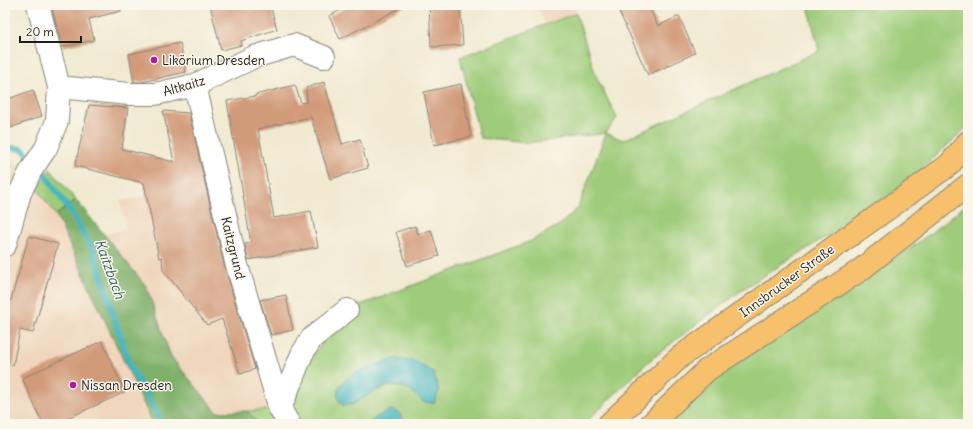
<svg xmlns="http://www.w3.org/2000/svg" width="973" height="429" viewBox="0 0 973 429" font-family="Delius,sans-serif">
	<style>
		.built { fill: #efd6bc }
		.green { fill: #9fcc7a; stroke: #5e744b; fill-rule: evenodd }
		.forest { fill: #7fb06a; stroke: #4e6643 }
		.water { fill: #46b5c0; stroke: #31686e }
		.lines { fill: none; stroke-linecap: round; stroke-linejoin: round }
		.stream { stroke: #46b5c0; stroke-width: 6 }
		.building { fill: #d19a79 }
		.street-casing { stroke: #868376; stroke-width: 24 }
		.primary-casing { stroke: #868376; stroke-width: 24 }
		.street { stroke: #fff; stroke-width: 22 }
		.primary { stroke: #f7c06c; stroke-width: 22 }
		.poi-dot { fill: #b5179e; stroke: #fbf7ec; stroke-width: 1.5 }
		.labels { text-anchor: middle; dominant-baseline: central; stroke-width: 3; stroke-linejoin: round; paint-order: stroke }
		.poi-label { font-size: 13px; fill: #1c1c1c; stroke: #fbf7ec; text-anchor: start }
		.street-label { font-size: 13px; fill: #1c1c1c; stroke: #fbf7ec }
		.water-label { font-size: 14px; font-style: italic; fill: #2d595e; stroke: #fbf7ec }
	</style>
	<rect width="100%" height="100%" fill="#fbf7ec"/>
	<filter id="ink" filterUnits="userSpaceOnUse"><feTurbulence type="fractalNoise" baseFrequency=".025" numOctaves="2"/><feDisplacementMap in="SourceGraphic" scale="8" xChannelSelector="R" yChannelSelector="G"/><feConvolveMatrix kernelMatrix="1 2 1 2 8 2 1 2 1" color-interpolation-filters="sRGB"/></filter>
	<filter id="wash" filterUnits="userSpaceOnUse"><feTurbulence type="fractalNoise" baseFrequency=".012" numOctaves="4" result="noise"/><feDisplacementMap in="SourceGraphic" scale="16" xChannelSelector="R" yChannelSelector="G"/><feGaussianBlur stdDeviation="0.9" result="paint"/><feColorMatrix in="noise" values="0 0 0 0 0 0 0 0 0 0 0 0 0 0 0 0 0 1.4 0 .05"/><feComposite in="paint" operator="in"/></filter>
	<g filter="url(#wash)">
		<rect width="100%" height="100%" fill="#f1ead1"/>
		<path class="built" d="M 537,5 L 576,5 L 576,13 L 546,25 Z
			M 5,159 L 12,159 L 37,189 L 56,215 L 153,424 L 5,424 Z
			M 210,169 L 280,409 L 217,412 L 171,357 L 146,286 L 104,235 L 126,229 L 120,201 L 170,192 L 168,179 Z"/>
		<path class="green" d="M 808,5 L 968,5 L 968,126 L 915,176 L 875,206 L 746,287 L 690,329 L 649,361 L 584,424 L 402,424 L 402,418 L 375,418 L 370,424 L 259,424 L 247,411 L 280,409 L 286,391 L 347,310 L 531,241 L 561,224 L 578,208 L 606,133 L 527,143 L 480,138 L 460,57 L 576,13 L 596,76 L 617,118 L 606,133 L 623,140 L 819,51 ZM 414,361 L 411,389 L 391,385 L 371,393 L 351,406 Z
			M 50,169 L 76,200 L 56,215 L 37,189 Z
			M 968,203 L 968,424 L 666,424 C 730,359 811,315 886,265 C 914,246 942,225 968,203 Z"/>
		<path class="forest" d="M 76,200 L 146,286 L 171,357 L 217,412 L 247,411 L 259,424 L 153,424 L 56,215 Z"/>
		<path class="water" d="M 395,359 L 414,361 L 433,372 L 439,391 L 434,403 L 423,402 C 403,381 390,381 365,397 C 357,402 352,406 343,405 C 320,380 378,363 395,359 Z
			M 391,410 L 398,412 L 402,418 L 402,424 L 370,424 L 375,418 Z"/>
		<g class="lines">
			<path class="stream" d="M 5,147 L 22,149 L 34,159
				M 39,166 L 72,214 L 93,250 L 130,367 L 163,424"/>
		</g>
		<g id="blocks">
			<path class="building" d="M 51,5 L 120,5 L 121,11 L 89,19 L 94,40 L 62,47 Z
				M 210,5 L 270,5 L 277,29 L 241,41 L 242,45 L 221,50 Z
				M 351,5 L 406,5 L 340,39 L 329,16 Z
				M 429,5 L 460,5 L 463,45 L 431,47 Z
				M 616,5 L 648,5 L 658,26 L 679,16 L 695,53 L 648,75 Z
				M 180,43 L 186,72 L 142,82 L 134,82 L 129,54 Z
				M 324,82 L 342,144 L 360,139 L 368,168 L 330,179 L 311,117 L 258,129 L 274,218 L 311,211 L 318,247 L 248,260 L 245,244 L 251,243 L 227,101 L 256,96 L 255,95 L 295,85 L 301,103 L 307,102 L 306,88 Z
				M 461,84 L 471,137 L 434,145 L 424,92 Z
				M 33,90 L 42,116 L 5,130 L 5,100 Z
				M 89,105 L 128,108 L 122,149 L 174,162 L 163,111 L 189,113 L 224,265 L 255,369 L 240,374 L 222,319 L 207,325 L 163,270 L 162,257 L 159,258 L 144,183 L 75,166 Z
				M 415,226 L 418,234 L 431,230 L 439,256 L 407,266 L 396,232 Z
				M 29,236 L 58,244 L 33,333 L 20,330 L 13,365 L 5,364 L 5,321 Z
				M 286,295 L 293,330 L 271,335 L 260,300 Z
				M 102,341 L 125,392 L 55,424 L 43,424 L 22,378 Z"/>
		</g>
	</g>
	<g filter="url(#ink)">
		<use href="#blocks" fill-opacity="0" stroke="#868376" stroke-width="1"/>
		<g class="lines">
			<defs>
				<path id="street" d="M 195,85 L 236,262 L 280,409 L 289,424
					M 59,87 L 129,94 L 155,94 L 195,85 L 254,57 L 294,45 L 324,57
					M 5,245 L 20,193 L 30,172 L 46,148 L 57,121 L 59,87 L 38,5
					M 280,409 L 302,354 L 312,338 L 347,310"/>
				<path id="primary" d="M 609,424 L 680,357 L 949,165 L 968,142
					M 651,424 L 707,370 L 859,271 L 968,185"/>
			</defs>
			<use href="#street" class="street-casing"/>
			<use href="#primary" class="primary-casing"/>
			<use href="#street" class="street"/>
			<use href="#primary" class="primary"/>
		</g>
	</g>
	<g class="poi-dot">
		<circle cx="154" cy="60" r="4"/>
		<circle cx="73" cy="385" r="4"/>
	</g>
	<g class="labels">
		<g class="poi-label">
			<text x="162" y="60">Likörium Dresden</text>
			<text x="81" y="385">Nissan Dresden</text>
		</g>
		<g class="street-label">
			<text transform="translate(184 86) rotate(-16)">Altkaitz</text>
			<text transform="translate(233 248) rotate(76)">Kaitzgrund</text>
			<text transform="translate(787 281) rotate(-36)">Innsbrucker Straße</text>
		</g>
		<g class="water-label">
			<text transform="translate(110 269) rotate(70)">Kaitzbach</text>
		</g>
	</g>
	<rect width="973" height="429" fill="none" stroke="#fbf7ec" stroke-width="20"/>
	<path d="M20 36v6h61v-6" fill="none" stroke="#1c1c1c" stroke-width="2"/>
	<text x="26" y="36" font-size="12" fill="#1c1c1c" stroke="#fbf7ec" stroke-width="3" paint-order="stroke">20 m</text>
</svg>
